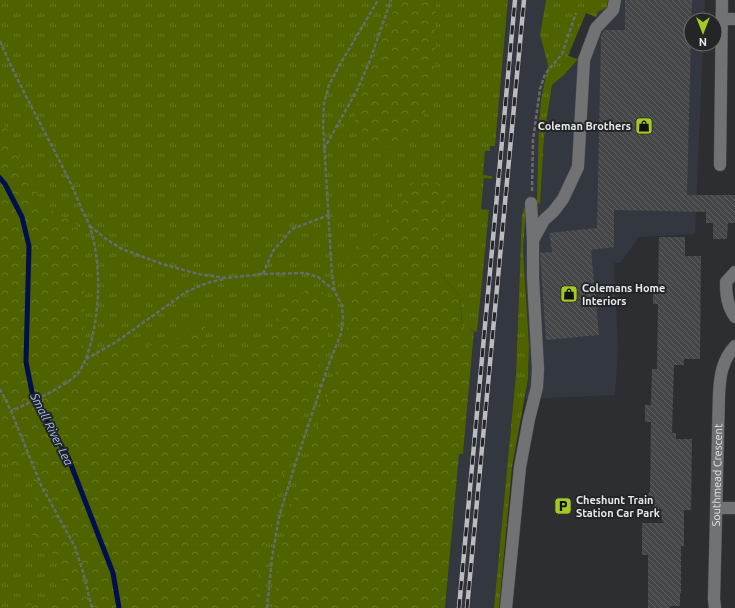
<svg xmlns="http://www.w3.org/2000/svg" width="735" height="608" viewBox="0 0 735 608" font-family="Ubuntu,sans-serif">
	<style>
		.built { fill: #33373f }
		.grass { fill: url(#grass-tufts) }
		.forest { fill: url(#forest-crowns) }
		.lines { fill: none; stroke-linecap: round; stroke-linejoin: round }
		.stream { stroke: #000f4d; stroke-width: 5 }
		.building { fill: url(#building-back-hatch) }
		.minor-casing { stroke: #4b4d4f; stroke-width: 13 }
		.path { stroke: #696a6d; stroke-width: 2.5; stroke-dasharray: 4 2; stroke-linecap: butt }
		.minor { stroke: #707274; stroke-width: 12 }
		.rail-casing { stroke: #bbbcbf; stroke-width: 4.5 }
		.rail { stroke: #232527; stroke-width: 3; stroke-dasharray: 9; stroke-linecap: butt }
		.labels { text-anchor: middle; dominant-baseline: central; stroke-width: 4; stroke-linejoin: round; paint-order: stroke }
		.poi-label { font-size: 11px; font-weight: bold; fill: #e6e7e9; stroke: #232527; text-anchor: start }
		.street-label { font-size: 11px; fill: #e6e7e9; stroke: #232527 }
		.water-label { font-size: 12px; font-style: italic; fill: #a0c0f9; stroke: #232527 }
	</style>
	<defs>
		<pattern id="grass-tufts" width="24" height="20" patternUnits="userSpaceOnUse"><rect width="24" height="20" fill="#4e6200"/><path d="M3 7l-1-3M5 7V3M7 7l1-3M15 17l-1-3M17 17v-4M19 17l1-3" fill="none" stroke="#687825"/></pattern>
		<pattern id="forest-crowns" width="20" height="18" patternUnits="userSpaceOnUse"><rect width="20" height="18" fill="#4e6200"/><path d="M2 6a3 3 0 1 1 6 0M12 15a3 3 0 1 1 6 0" fill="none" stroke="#687825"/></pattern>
		<pattern id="building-back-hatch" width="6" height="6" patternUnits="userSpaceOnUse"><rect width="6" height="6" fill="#444648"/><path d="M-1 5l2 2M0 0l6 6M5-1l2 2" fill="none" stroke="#5f6162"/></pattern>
	</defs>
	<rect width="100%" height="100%" fill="#2d2e31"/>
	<path class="built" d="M 508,0 L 546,0 L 540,35 L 548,65 L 541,100 L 540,203 L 544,137 L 552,85 L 564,75 L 578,59 L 598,12 L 607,7 L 608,0 L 705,0 L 704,20 L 691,20 L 691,44 L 703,44 L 695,234 L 639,237 L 620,263 L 614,263 L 618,350 L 615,395 L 525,399 L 528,379 L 529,346 L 523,250 L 525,205 L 522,215 L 516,374 L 494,608 L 445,608 L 459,453 L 463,453 L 474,331 L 477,331 L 489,211 L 481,209 L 484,178 L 492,179 L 492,176 L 483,175 L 485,150 L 490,146 L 495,146 Z"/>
	<path class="grass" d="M 0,0 L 508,0 L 495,146 L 490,146 L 490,151 L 485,151 L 483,175 L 492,176 L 492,179 L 484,178 L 481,209 L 489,210 L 477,332 L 462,326 L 460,296 L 440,274 L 411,608 L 0,608 Z
		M 546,0 L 608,0 L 607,7 L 598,12 L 596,17 L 586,13 L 568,56 L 578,59 L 564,75 L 552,85 L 544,137 L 540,204 L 537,203 L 539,121 L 541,100 L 548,65 L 540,35 Z
		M 526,203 L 523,250 L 529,346 L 528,379 L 512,467 L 499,608 L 494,608 L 516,374 L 522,215 Z"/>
	<path class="forest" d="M 398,0 L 436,0 L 435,79 L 420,128 L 393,147 L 368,145 L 354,128 L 357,104 Z
		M 0,115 L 42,204 L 77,225 L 85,282 L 83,347 L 98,350 L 121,338 L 143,348 L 178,338 L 196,322 L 205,324 L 207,350 L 221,362 L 241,355 L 274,333 L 279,309 L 308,289 L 326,293 L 332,312 L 326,341 L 315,382 L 281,481 L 260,563 L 255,608 L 22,608 L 51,598 L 63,585 L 61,556 L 48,552 L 30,532 L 36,484 L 27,470 L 0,462 Z
		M 425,178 L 447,190 L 440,274 L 460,296 L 462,326 L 474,331 L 463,454 L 459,454 L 445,608 L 274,608 L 277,573 L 287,518 L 345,344 L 350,289 L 346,259 L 358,244 L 377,235 L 408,187 Z"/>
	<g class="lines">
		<path class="stream" d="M 0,178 L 5,184 L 22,217 L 29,246 L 26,362 L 33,397 L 68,457 L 113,573 L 119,608"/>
	</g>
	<path class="building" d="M 625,0 L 692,0 L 687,195 L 735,195 L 735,223 L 728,223 L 727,239 L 713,239 L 713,223 L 706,223 L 706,212 L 614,210 L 614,247 L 591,250 L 599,335 L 546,340 L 540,253 L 552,252 L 549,233 L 597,228 L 601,36 L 604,30 L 625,30 Z
		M 659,237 L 685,237 L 685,256 L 701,256 L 700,359 L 684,359 L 684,365 L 674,365 L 672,433 L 676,433 L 676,439 L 692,439 L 691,510 L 684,510 L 684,546 L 681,546 L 681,593 L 680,593 L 680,606 L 670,606 L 670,608 L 648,608 L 648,555 L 642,555 L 642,523 L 664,523 L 648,498 L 648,494 L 650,491 L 651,422 L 645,422 L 645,405 L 651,405 L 652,369 L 657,369 L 658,304 L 653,304 L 653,290 L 658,290 Z"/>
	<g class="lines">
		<defs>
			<g id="minor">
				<path d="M 722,19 L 735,19"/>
				<path d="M 720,165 L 722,0"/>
				<path d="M 531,203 L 533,240"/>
				<path d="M 735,272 L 726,282 C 726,294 727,306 735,317"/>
				<path d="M 717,508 L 735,508"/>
				<path d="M 506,608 L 520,467 L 529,419 L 537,387 L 538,369 L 533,278 L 533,240 L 544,220 L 553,212 L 563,199 L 578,167 L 584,60 L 596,28 L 613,10 L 615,0"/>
				<path id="s1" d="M 715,608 L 714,599 L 719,394 C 720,376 722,360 735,346"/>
			</g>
		</defs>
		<use href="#minor" class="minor-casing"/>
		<path class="path" d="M 0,41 C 17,81 38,119 58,158 C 67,175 75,192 82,210 C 85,216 88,221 90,227 C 100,259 100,296 94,329 C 91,343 87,360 79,372 C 66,387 29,403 11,411
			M 324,149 L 357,90 L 369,63 L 391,0
			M 532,191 L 533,140 L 540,89 L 545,74 L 562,54 L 576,13
			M 90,226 L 106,239 L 122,249 L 162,264 L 198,274 L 226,278 L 263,274 L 305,273 L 318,277 L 335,291
			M 263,274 L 273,251 L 292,229 L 329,215
			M 86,359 L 116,342 L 186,292 L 207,283 L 224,279
			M 0,389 L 11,411 L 41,485 L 75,547 L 83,572 L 92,608
			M 267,608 L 272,558 L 279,517 L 294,468 L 328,366 L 341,334 L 343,318 L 342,306 L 335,292 L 332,275 L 323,125 L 324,104 L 329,85 L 342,61 L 378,0"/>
		<use href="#minor" class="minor"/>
		<defs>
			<path id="rail" d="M 459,608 L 515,0
				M 467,608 L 524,0"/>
		</defs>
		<use href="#rail" class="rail-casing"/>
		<use href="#rail" class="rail"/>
	</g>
	<defs>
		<symbol id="shop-square" viewBox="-11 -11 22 22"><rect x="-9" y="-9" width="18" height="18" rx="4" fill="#a4c825" stroke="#232527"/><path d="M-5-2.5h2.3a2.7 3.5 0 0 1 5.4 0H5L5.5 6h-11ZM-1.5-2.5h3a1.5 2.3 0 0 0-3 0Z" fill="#111"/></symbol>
		<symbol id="parking-square" viewBox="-11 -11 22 22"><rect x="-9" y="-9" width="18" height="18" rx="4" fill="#a4c825" stroke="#232527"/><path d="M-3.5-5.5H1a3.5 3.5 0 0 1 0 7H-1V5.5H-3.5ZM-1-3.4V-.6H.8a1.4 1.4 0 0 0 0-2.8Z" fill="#111"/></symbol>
	</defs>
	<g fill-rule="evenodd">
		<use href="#shop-square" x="634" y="116" width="20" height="20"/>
		<use href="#shop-square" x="559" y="284" width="20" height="20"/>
		<use href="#parking-square" x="553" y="496" width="20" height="20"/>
	</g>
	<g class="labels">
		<g class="poi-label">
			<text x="631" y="126" text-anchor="end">Coleman Brothers</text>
			<text x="582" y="288">Colemans Home<tspan x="582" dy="13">Interiors</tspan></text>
			<text x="576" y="500">Cheshunt Train<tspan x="576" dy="13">Station Car Park</tspan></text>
		</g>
		<g class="street-label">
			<text stroke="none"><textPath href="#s1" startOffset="133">Southmead Crescent</textPath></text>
		</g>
		<g class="water-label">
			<text transform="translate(52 429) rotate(63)">Small River Lea</text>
		</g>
	</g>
	<g transform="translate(703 32) rotate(180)"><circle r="19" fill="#232527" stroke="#717375"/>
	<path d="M0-3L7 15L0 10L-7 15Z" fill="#a4c825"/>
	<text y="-6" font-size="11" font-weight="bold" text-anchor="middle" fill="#e6e7e9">N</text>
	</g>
</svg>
